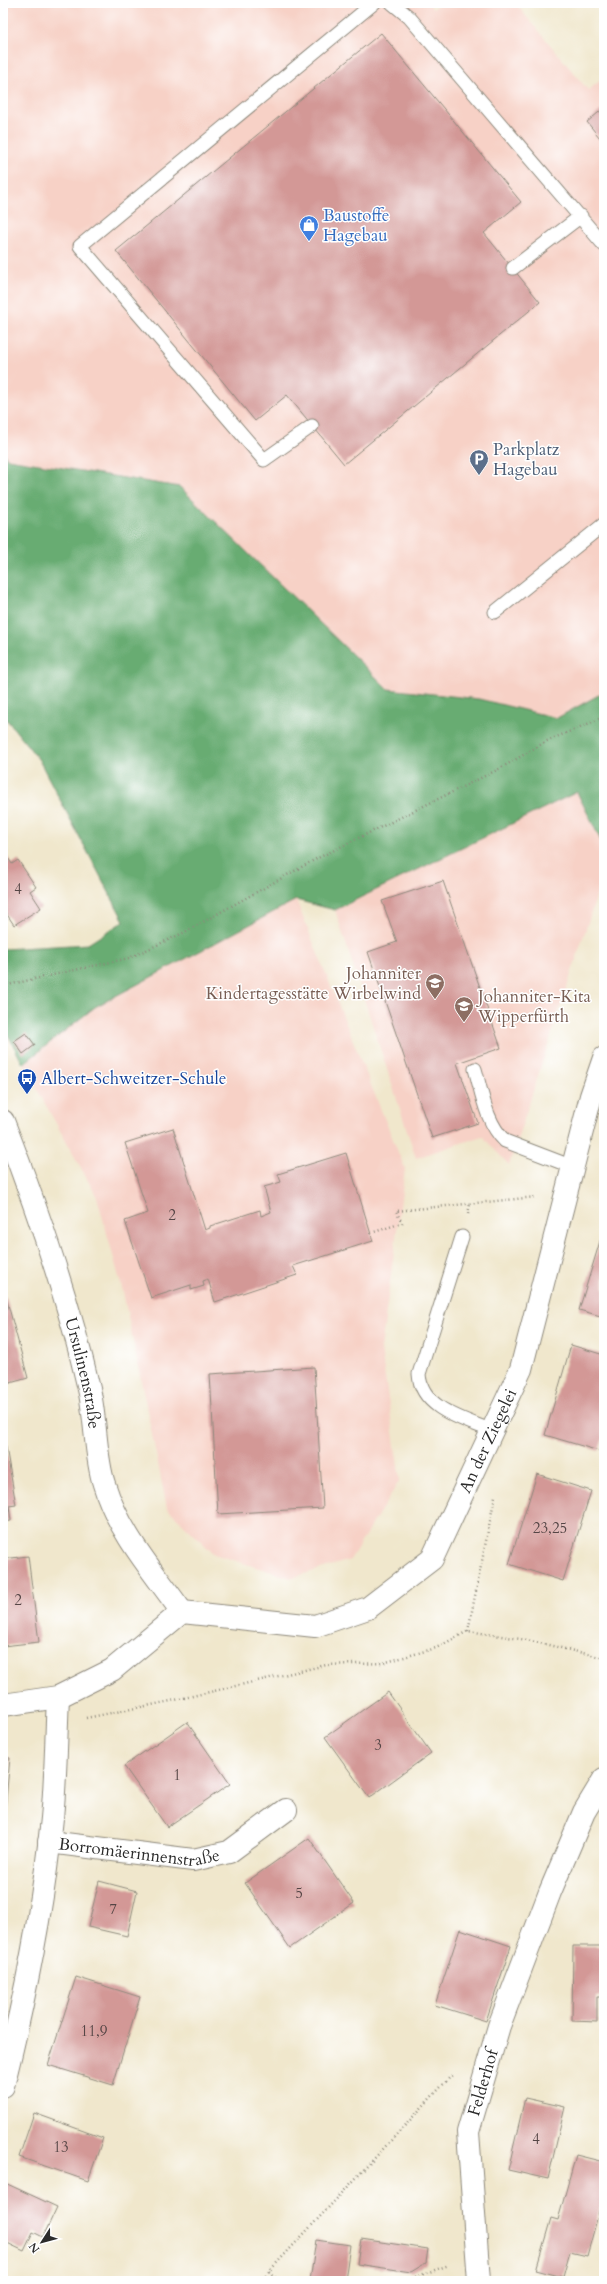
<svg xmlns="http://www.w3.org/2000/svg" width="607" height="2284" viewBox="0 0 607 2284" font-family="Cardo,serif">
	<style>
		.built { fill: #f7d1c6 }
		.forest { fill: #68ac72; stroke: #4a6c4e }
		.building { fill: #d39896 }
		.lines { fill: none; stroke-linecap: round; stroke-linejoin: round }
		.service-casing { stroke: #8e897c; stroke-width: 15 }
		.minor-casing { stroke: #8e897c; stroke-width: 24 }
		.path { stroke: #8e897c; stroke-width: 2.5; stroke-dasharray: 1 3; stroke-linecap: butt }
		.service { stroke: #fff; stroke-width: 13 }
		.minor { stroke: #fff; stroke-width: 22 }
		.labels { text-anchor: middle; dominant-baseline: central; stroke-width: 3; stroke-linejoin: round; paint-order: stroke }
		.number-label { font-size: 15px; fill: #554646 }
		.shop-label { font-size: 17px; fill: #366cbe; stroke: #fff; text-anchor: start }
		.service-label { font-size: 17px; fill: #4e5e75; stroke: #fff; text-anchor: start }
		.education-label { font-size: 17px; fill: #785e54; stroke: #fff; text-anchor: end }
		.transit-label { font-size: 17px; fill: #164399; stroke: #fff; text-anchor: start }
		.street-label { font-size: 17px; fill: #2b2b2b; stroke: #fff }
	</style>
	<rect width="100%" height="100%" fill="#fff"/>
	<filter id="ink" filterUnits="userSpaceOnUse"><feTurbulence type="fractalNoise" baseFrequency=".025" numOctaves="2"/><feDisplacementMap in="SourceGraphic" scale="8" xChannelSelector="R" yChannelSelector="G"/><feConvolveMatrix kernelMatrix="1 2 1 2 8 2 1 2 1" color-interpolation-filters="sRGB"/></filter>
	<filter id="wash" filterUnits="userSpaceOnUse"><feTurbulence type="fractalNoise" baseFrequency=".012" numOctaves="4" result="noise"/><feDisplacementMap in="SourceGraphic" scale="16" xChannelSelector="R" yChannelSelector="G"/><feGaussianBlur stdDeviation="0.9" result="paint"/><feColorMatrix in="noise" values="0 0 0 0 0 0 0 0 0 0 0 0 0 0 0 0 0 1.4 0 .05"/><feComposite in="paint" operator="in"/></filter>
	<g filter="url(#wash)">
		<rect width="100%" height="100%" fill="#f0e7cc"/>
		<path class="built" d="M 3,3 L 428,3 L 433,9 L 441,3 L 515,3 L 588,90 L 604,78 L 604,692 L 557,718 L 479,699 L 388,689 L 180,487 L 6,458 L 3,455 Z
			M 577,792 L 604,847 L 604,873 L 509,1165 L 482,1136 L 416,1158 L 335,910 Z
			M 296,900 L 405,1169 L 381,1349 L 400,1480 L 350,1560 L 291,1578 L 214,1554 L 167,1508 L 123,1292 L 97,1197 L 23,1064 L 95,1007 Z"/>
		<path class="forest" d="M 3,453 L 8,459 L 180,487 L 388,689 L 479,699 L 557,718 L 604,692 L 604,847 L 577,792 L 335,910 L 296,900 L 95,1007 L 23,1064 L 3,1025 L 3,949 L 88,944 L 124,921 L 39,760 L 3,715 Z"/>
		<g id="blocks">
			<path class="building" d="M 381,33 L 521,202 L 484,233 L 540,302 L 344,464 L 287,395 L 255,421 L 116,251 Z
				M 604,108 L 604,143 L 587,122 Z
				M 3,850 L 12,864 L 18,860 L 36,887 L 30,891 L 41,908 L 14,925 L 6,913 L 3,915 Z
				M 443,881 L 501,1048 L 457,1063 L 478,1123 L 432,1138 L 368,952 L 397,942 L 382,901 Z
				M 26,1033 L 35,1045 L 23,1054 L 14,1041 Z
				M 173,1128 L 205,1230 L 210,1228 L 210,1226 L 260,1210 L 261,1216 L 271,1212 L 264,1187 L 281,1182 L 278,1174 L 346,1153 L 373,1241 L 293,1266 L 297,1275 L 215,1302 L 208,1279 L 203,1281 L 204,1286 L 191,1290 L 191,1285 L 151,1298 L 125,1221 L 148,1213 L 125,1143 Z
				M 604,1228 L 604,1317 L 579,1310 Z
				M 3,1297 L 6,1297 L 28,1378 L 3,1385 Z
				M 571,1345 L 604,1355 L 604,1435 L 599,1451 L 545,1435 Z
				M 314,1367 L 323,1508 L 218,1514 L 210,1374 Z
				M 3,1447 L 6,1447 L 16,1505 L 9,1506 L 11,1521 L 3,1522 Z
				M 537,1474 L 591,1491 L 563,1581 L 509,1564 Z
				M 28,1556 L 39,1642 L 3,1646 L 3,1559 Z
				M 388,1692 L 431,1753 L 369,1798 L 325,1737 Z
				M 187,1722 L 230,1784 L 167,1827 L 124,1766 Z
				M 3,1757 L 10,1758 L 4,1821 L 3,1821 Z
				M 309,1838 L 354,1903 L 290,1948 L 245,1883 Z
				M 99,1881 L 137,1891 L 127,1936 L 88,1927 Z
				M 460,1929 L 511,1946 L 486,2021 L 435,2005 Z
				M 573,1946 L 604,1946 L 604,1997 L 597,1997 L 597,2022 L 572,2021 Z
				M 76,1977 L 140,1997 L 113,2085 L 48,2065 Z
				M 525,2098 L 565,2107 L 548,2179 L 508,2170 Z
				M 34,2113 L 103,2138 L 88,2181 L 19,2157 Z
				M 576,2155 L 604,2162 L 604,2193 L 587,2256 L 570,2252 L 563,2277 L 536,2270 L 551,2218 L 558,2220 Z
				M 3,2182 L 57,2207 L 43,2237 L 33,2232 L 24,2251 L 3,2241 Z
				M 361,2239 L 428,2249 L 426,2263 L 411,2272 L 357,2264 Z
				M 316,2240 L 350,2245 L 345,2281 L 310,2281 Z"/>
		</g>
	</g>
	<g filter="url(#ink)">
		<use href="#blocks" fill-opacity="0" stroke="#8e897c" stroke-width="1"/>
		<g class="lines">
			<defs>
				<path id="service" d="M 392,3 L 409,17 L 604,245
					M 513,268 L 581,216
					M 312,426 L 264,460 L 80,246 L 374,3
					M 495,612 L 604,524
					M 475,1069 C 482,1093 486,1123 505,1141 L 573,1167
					M 462,1237 L 419,1374 C 421,1409 464,1419 492,1431"/>
				<g id="minor">
					<path id="s1" d="M 3,1121 C 37,1208 68,1297 89,1389 C 96,1418 95,1457 104,1484 C 119,1533 153,1571 182,1612"/>
					<path id="s2" d="M 182,1612 L 315,1626 L 368,1608 L 432,1559 L 521,1369 L 591,1096 L 604,1058"/>
					<path d="M 3,1705 L 58,1697 L 112,1670 L 182,1612"/>
					<path id="s3" d="M 49,1842 L 193,1860 L 229,1852 L 286,1810"/>
					<path d="M 3,2086 C 25,1998 43,1909 52,1818 C 56,1778 56,1738 58,1697"/>
					<path id="s4" d="M 479,2281 L 468,2132 L 499,2026 L 550,1892 L 584,1812 L 604,1779"/>
				</g>
			</defs>
			<use href="#service" class="service-casing"/>
			<use href="#minor" class="minor-casing"/>
			<path class="path" d="M 3,986 L 129,958 L 183,933 L 316,859 L 501,768 L 547,741 L 604,717
				M 468,1214 L 470,1204
				M 371,1233 L 402,1223 L 396,1211 L 536,1197
				M 468,1631 L 495,1496
				M 86,1718 L 171,1701 L 326,1665 L 383,1663 L 436,1648 L 468,1631 L 527,1640 L 604,1658
				M 269,2271 L 278,2281
				M 260,2281 L 453,2074
				M 404,2281 L 449,2265"/>
			<use href="#service" class="service"/>
			<use href="#minor" class="minor"/>
		</g>
	</g>
	<defs>
		<symbol id="shop-pin" viewBox="-11 -11 22 30"><path d="M0 17L-7.5 6A9.5 9.5 0 1 1 7.5 6Z" fill="#3f7fe0" stroke="#fff"/><path d="M-5-2.5h2.3a2.7 3.5 0 0 1 5.4 0H5L5.5 6h-11ZM-1.5-2.5h3a1.5 2.3 0 0 0-3 0Z" fill="#fff"/></symbol>
		<symbol id="parking-pin" viewBox="-11 -11 22 30"><path d="M0 17L-7.5 6A9.5 9.5 0 1 1 7.5 6Z" fill="#5c6f8a" stroke="#fff"/><path d="M-3.5-5.5H1a3.5 3.5 0 0 1 0 7H-1V5.5H-3.5ZM-1-3.4V-.6H.8a1.4 1.4 0 0 0 0-2.8Z" fill="#fff"/></symbol>
		<symbol id="school-pin" viewBox="-11 -11 22 30"><path d="M0 17L-7.5 6A9.5 9.5 0 1 1 7.5 6Z" fill="#8d6e63" stroke="#fff"/><path d="M0-5L7-2L0 1L-7-2ZM-4 1L0 2.5L4 1V4Q0 6-4 4Z" fill="#fff"/></symbol>
		<symbol id="bus-pin" viewBox="-11 -11 22 30"><path d="M0 17L-7.5 6A9.5 9.5 0 1 1 7.5 6Z" fill="#1a4fb4" stroke="#fff"/><path d="M-5-6H5V4H4V6H2V4H-2V6H-4V4H-5ZM-3.5-4V0h7V-4ZM-3.5 1.2v1.5H-2V1.2ZM2 1.2v1.5H3.5V1.2Z" fill="#fff"/></symbol>
	</defs>
	<g fill-rule="evenodd">
		<use href="#shop-pin" x="298" y="214" width="22" height="30"/>
		<use href="#parking-pin" x="468" y="448" width="22" height="30"/>
		<use href="#school-pin" x="424" y="972" width="22" height="30"/>
		<use href="#school-pin" x="453" y="995" width="22" height="30"/>
		<use href="#bus-pin" x="16" y="1067" width="22" height="30"/>
	</g>
	<g class="labels">
		<g class="number-label">
			<text x="18" y="889">4</text>
			<text x="172" y="1215">2</text>
			<text x="550" y="1528">23,25</text>
			<text x="18" y="1600">2</text>
			<text x="378" y="1745">3</text>
			<text x="177" y="1775">1</text>
			<text x="299" y="1893">5</text>
			<text x="113" y="1909">7</text>
			<text x="94" y="2031">11,9</text>
			<text x="536" y="2139">4</text>
			<text x="61" y="2147">13</text>
		</g>
		<g class="shop-label">
			<text x="323" y="215">Baustoffe<tspan x="323" dy="20">Hagebau</tspan></text>
		</g>
		<g class="service-label">
			<text x="493" y="449">Parkplatz<tspan x="493" dy="20">Hagebau</tspan></text>
		</g>
		<g class="education-label">
			<text x="421" y="973">Johanniter<tspan x="421" dy="20">Kindertagesstätte Wirbelwind</tspan></text>
			<text x="478" y="996" text-anchor="start">Johanniter-Kita<tspan x="478" dy="20">Wipperfürth</tspan></text>
		</g>
		<g class="transit-label">
			<text x="41" y="1078">Albert-Schweitzer-Schule</text>
		</g>
		<g class="street-label">
			<text stroke="none"><textPath href="#s1" startOffset="265">Ursulinenstraße</textPath></text>
			<text stroke="none"><textPath href="#s2" startOffset="401">An der Ziegelei</textPath></text>
			<text stroke="none"><textPath href="#s3" startOffset="91">Borromäerinnenstraße</textPath></text>
			<text stroke="none"><textPath href="#s4" startOffset="201">Felderhof</textPath></text>
		</g>
	</g>
	<rect width="607" height="2284" fill="none" stroke="#fff" stroke-width="16"/>
	<g transform="translate(42 2242) rotate(234)" stroke="#ffffff" stroke-width="3" paint-order="stroke">
	<path d="M0-3L7 15L0 10L-7 15Z" fill="#2b2b2b"/>
	<text y="-6" font-size="11" font-weight="bold" text-anchor="middle" fill="#2b2b2b">N</text>
	</g>
</svg>
